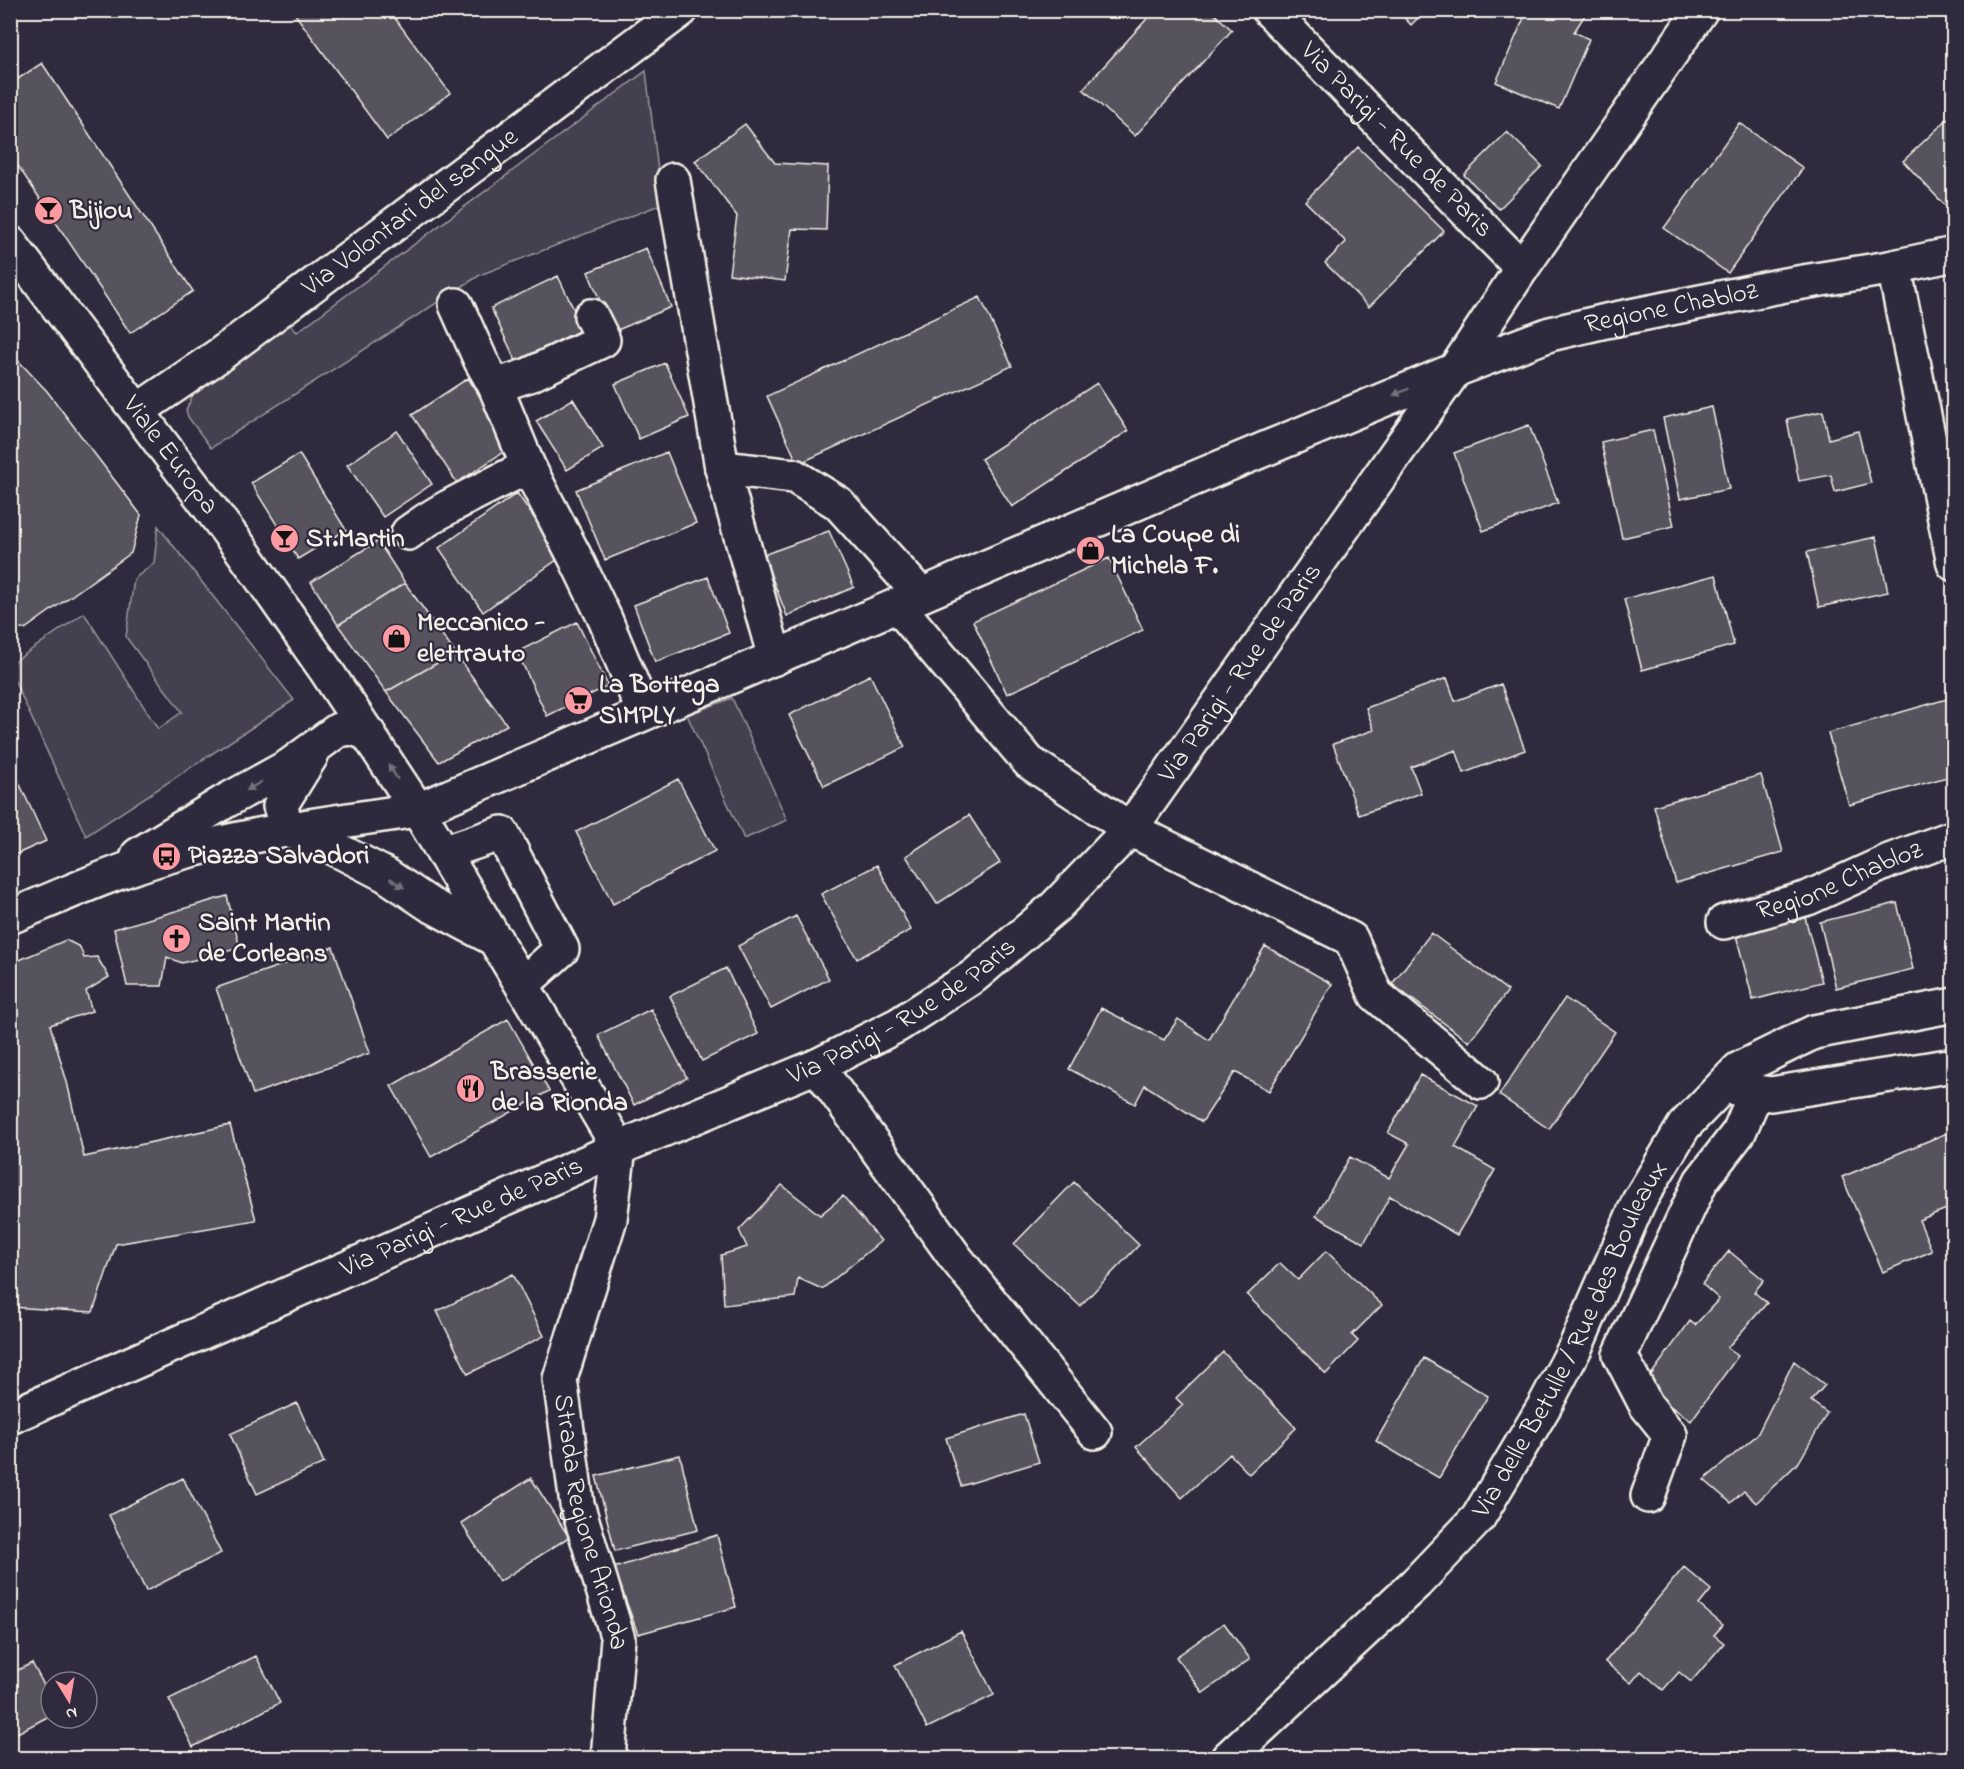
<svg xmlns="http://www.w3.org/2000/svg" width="1964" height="1769" viewBox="0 0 1964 1769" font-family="'Indie Flower',sans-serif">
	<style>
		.green { fill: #454050; stroke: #9c989c; stroke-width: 1.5 }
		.building { fill: #56525f; stroke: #f4f1e8; stroke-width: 1.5 }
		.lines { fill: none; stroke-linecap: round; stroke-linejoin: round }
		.minor-casing { stroke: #f4f1e8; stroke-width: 38 }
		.major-casing { stroke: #f4f1e8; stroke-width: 38 }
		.minor { stroke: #2f2a3d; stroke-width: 33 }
		.major { stroke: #2f2a3d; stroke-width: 33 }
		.oneway { fill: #747079 }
		.labels { text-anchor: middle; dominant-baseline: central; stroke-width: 4.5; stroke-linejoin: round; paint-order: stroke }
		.street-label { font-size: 27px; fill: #f4f1e8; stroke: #2f2a3d }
		.poi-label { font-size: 27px; font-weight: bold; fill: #f4f1e8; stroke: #2f2a3d; text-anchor: start }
	</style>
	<rect width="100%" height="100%" fill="#2f2a3d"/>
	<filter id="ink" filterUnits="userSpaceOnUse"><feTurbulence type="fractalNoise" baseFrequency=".0167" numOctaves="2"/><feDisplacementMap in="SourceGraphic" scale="12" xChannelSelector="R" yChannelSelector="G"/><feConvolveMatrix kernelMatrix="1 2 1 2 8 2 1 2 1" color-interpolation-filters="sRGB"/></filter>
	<g filter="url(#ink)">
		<path class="green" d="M 646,71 L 662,204 L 480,275 L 211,448 L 188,417 L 186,410 L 195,390 L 287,322 L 297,332 Z
			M 158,526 L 294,700 L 86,836 L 11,673 L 11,664 L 84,613 L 158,729 L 182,712 L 126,637 L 134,579 L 154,563 Z
			M 732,698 L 787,820 L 744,839 L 687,715 Z"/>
		<path class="building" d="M 292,10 L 389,10 L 450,93 L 387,140 Z
			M 1155,10 L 1210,10 L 1232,30 L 1135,136 L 1083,89 Z
			M 1397,10 L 1426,10 L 1411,25 Z
			M 1541,10 L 1588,10 L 1574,32 L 1589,39 L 1559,109 L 1496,82 L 1527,11 L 1537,16 Z
			M 42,63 L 193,291 L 130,333 L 10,154 L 10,84 Z
			M 1954,113 L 1954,215 L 1903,161 Z
			M 1739,123 L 1803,168 L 1728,273 L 1664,228 Z
			M 745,124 L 775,163 L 828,166 L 826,230 L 792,229 L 785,281 L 729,274 L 737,216 L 695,161 Z
			M 1507,132 L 1542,166 L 1499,209 L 1464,175 Z
			M 1358,147 L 1444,231 L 1369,307 L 1325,263 L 1346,242 L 1305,201 Z
			M 646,248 L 671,307 L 613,332 L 588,272 Z
			M 558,276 L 583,329 L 516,361 L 491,308 Z
			M 980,297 L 1012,366 L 798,464 L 767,396 Z
			M 10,352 L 47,391 L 141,515 L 131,553 L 25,629 L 10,629 Z
			M 665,363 L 689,417 L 639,439 L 615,384 Z
			M 468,378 L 512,446 L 457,483 L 412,415 Z
			M 1097,383 L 1128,431 L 1012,507 L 981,459 Z
			M 573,399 L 603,448 L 567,470 L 536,421 Z
			M 1712,407 L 1729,489 L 1680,499 L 1663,418 Z
			M 1823,411 L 1829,439 L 1858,431 L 1871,483 L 1835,492 L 1831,475 L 1799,481 L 1787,419 Z
			M 1529,425 L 1558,503 L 1483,531 L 1454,453 Z
			M 1653,430 L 1674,526 L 1622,538 L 1601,442 Z
			M 397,431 L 432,484 L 383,517 L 347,465 Z
			M 667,452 L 696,523 L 605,560 L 576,490 Z
			M 299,454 L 346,530 L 298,559 L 251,483 Z
			M 517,493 L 561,557 L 483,612 L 439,548 Z
			M 829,531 L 854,587 L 787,616 L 763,555 Z
			M 1876,537 L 1888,592 L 1819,607 L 1807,552 Z
			M 378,541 L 405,583 L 338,625 L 311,582 Z
			M 1109,558 L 1143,630 L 1007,694 L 973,621 Z
			M 1716,575 L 1734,645 L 1642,670 L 1624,599 Z
			M 708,577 L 729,633 L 655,662 L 634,605 Z
			M 405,583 L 455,653 L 386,692 L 338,625 Z
			M 577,622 L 608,686 L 547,716 L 517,652 Z
			M 455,653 L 507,725 L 439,762 L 386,692 Z
			M 870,675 L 905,747 L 824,786 L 789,715 Z
			M 1447,678 L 1455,701 L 1501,684 L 1525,750 L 1464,773 L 1456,750 L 1411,767 L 1421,793 L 1359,815 L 1333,744 L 1374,730 L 1366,708 Z
			M 1954,697 L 1954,775 L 1849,805 L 1828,733 Z
			M 1761,775 L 1783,852 L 1676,883 L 1654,806 Z
			M 17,778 L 46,841 L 10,857 L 10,781 Z
			M 678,779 L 715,851 L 613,904 L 576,832 Z
			M 969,815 L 1000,863 L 937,904 L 906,856 Z
			M 877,865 L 911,930 L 857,959 L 821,894 Z
			M 227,896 L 240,948 L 182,963 L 167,957 L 162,986 L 127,986 L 114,929 Z
			M 1897,903 L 1913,969 L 1836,988 L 1820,922 Z
			M 796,916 L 829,979 L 771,1009 L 738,946 Z
			M 1805,917 L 1822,982 L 1753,1000 L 1736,935 Z
			M 1431,933 L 1508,991 L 1469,1042 L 1392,984 Z
			M 66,940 L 80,947 L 84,958 L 97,957 L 109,977 L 86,991 L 92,1011 L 50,1025 L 67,1082 L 84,1157 L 230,1125 L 256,1220 L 116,1244 L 93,1312 L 10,1307 L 10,964 Z
			M 1265,946 L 1332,984 L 1269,1091 L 1235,1072 L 1202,1122 L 1145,1085 L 1135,1104 L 1069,1069 L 1101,1008 L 1164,1040 L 1178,1019 L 1209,1040 Z
			M 333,947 L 370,1053 L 253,1094 L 216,988 Z
			M 726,968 L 758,1034 L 702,1061 L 670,996 Z
			M 1565,998 L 1615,1032 L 1549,1129 L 1499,1095 Z
			M 651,1009 L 687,1078 L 634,1105 L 598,1035 Z
			M 508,1019 L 549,1091 L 431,1157 L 391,1086 Z
			M 1420,1075 L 1478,1106 L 1455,1147 L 1495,1170 L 1457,1235 L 1390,1196 L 1364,1243 L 1316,1216 L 1350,1157 L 1389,1178 L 1409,1144 L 1388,1133 Z
			M 1954,1130 L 1954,1206 L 1919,1220 L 1932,1251 L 1883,1272 L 1842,1177 Z
			M 1074,1182 L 1139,1245 L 1080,1306 L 1014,1244 Z
			M 782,1185 L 820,1215 L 843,1196 L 881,1241 L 822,1289 L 798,1278 L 795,1297 L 724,1305 L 721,1255 L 747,1247 L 739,1230 Z
			M 1326,1251 L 1382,1305 L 1352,1335 L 1358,1341 L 1326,1374 L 1247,1295 L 1280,1263 L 1298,1280 Z
			M 1729,1251 L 1764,1280 L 1754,1292 L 1767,1303 L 1727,1348 L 1738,1356 L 1691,1421 L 1643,1386 L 1690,1321 L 1695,1325 L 1719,1299 L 1702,1284 Z
			M 513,1274 L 544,1336 L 468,1374 L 437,1311 Z
			M 1223,1352 L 1296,1428 L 1249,1474 L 1230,1454 L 1182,1498 L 1136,1447 L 1183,1405 L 1176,1398 Z
			M 1424,1358 L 1488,1396 L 1439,1478 L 1376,1441 Z
			M 1794,1361 L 1825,1385 L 1811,1401 L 1827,1413 L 1799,1462 L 1756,1503 L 1744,1491 L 1731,1503 L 1704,1480 L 1757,1435 Z
			M 297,1403 L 324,1463 L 257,1494 L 230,1434 Z
			M 1024,1414 L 1039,1462 L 961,1486 L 946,1438 Z
			M 680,1455 L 698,1530 L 615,1551 L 596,1476 Z
			M 183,1478 L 221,1553 L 146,1591 L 109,1515 Z
			M 531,1478 L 569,1537 L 499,1582 L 461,1523 Z
			M 717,1535 L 736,1607 L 638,1634 L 614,1568 Z
			M 1684,1567 L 1711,1590 L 1699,1605 L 1723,1625 L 1714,1635 L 1724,1643 L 1691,1682 L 1679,1672 L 1663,1690 L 1641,1671 L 1631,1683 L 1605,1662 Z
			M 1224,1623 L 1250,1659 L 1203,1693 L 1176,1657 Z
			M 961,1631 L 994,1695 L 927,1728 L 895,1665 Z
			M 256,1656 L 280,1703 L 193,1747 L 169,1699 Z
			M 32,1663 L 51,1698 L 51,1715 L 10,1737 L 10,1674 Z"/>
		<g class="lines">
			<defs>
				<g id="minor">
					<path id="s1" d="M 1269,10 L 1522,268"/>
					<path d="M 673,180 L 722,468"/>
					<path id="s2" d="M 10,243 L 241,549 L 325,669 L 418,810 L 619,1148 L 610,1219 L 560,1379 L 577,1504 L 618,1639 L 608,1758"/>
					<path d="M 1894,267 L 1954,564"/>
					<path d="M 456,305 L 481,361 L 495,386 L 528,466"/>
					<path d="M 495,386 L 529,375 L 603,340 L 591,316"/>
					<path id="s3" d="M 137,411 L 218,356 L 681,10"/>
					<path d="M 408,533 C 445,505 488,488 528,466 L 576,559 L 605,619 L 644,713"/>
					<path d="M 897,605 L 1029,762 L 1130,829 L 1351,939 L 1376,995 L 1481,1082"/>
					<path d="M 775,658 L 722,468 L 794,476 L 838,503 L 921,595"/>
					<path d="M 288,830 L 280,806 L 311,756"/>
					<path d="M 290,831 L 332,847 L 386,875 L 429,904 L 496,940"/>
					<path d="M 443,853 L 502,833 L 562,949 L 523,984"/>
					<path d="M 138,855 L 224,802 L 289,766 L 338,730 L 352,728 L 369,734"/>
					<path id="s4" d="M 10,917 C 63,895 115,871 169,856 C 250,833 334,822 418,810 L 1200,476 L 1455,370 L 1550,334 L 1606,321 L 1785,285 L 1889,268 L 1954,254"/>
					<path id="s5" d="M 1724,922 L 1808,898 L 1889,861 L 1954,837"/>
					<path d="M 817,1066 L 955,1257 L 1095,1432"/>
					<path d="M 1734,1088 L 1771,1094 L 1954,1065"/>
					<path d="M 1648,1496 L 1670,1435 L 1646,1405 L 1620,1355 L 1701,1181 L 1739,1132 L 1756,1092"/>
					<path id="s6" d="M 1228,1758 L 1416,1583 L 1478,1518 L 1545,1405 L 1576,1346 L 1639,1201 L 1684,1126 L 1739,1069 L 1814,1032 L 1954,1005"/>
				</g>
				<g id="major">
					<path id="s7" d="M 10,1417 L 619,1148 L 817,1066 L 898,1025 L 974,976 L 1056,906 L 1130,829 L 1455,370 L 1522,268 L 1701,10"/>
				</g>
			</defs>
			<use href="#minor" class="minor-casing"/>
			<use href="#major" class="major-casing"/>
			<use href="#minor" class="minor"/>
			<use href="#major" class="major"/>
		</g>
		<defs><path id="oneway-solid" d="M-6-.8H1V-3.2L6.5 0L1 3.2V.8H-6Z" transform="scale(1.5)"/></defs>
		<g class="oneway">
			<use href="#oneway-solid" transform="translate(1401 392) rotate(157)"/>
			<use href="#oneway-solid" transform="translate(393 772) rotate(-123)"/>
			<use href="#oneway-solid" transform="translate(254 786) rotate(150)"/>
			<use href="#oneway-solid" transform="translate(397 883) rotate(34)"/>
		</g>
	</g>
	<defs>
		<symbol id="bar-disc" viewBox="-11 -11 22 22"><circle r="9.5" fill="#ff9aa2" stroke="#2f2a3d"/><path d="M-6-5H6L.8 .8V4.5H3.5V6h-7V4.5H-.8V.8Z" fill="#111"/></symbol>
		<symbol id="shop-disc" viewBox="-11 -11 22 22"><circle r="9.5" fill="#ff9aa2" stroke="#2f2a3d"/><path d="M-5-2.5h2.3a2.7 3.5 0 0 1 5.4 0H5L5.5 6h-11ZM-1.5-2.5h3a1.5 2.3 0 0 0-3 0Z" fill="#111"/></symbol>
		<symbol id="supermarket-disc" viewBox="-11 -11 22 22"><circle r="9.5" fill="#ff9aa2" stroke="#2f2a3d"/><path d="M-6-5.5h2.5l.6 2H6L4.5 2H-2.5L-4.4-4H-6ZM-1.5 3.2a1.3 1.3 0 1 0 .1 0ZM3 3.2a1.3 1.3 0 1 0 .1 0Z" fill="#111"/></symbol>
		<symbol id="bus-disc" viewBox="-11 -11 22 22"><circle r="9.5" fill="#ff9aa2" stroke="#2f2a3d"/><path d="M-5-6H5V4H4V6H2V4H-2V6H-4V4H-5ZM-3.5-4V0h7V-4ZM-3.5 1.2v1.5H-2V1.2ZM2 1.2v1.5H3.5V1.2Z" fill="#111"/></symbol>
		<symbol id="church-disc" viewBox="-11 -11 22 22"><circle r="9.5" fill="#ff9aa2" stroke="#2f2a3d"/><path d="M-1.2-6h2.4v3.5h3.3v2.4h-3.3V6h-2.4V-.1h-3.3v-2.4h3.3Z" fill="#111"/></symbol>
		<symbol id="restaurant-disc" viewBox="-11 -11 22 22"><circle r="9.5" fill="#ff9aa2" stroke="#2f2a3d"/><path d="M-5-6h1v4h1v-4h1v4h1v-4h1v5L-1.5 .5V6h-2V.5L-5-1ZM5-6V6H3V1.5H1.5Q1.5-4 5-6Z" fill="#111"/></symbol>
	</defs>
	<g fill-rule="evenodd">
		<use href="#bar-disc" x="32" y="194" width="33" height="33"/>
		<use href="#bar-disc" x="268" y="522" width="33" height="33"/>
		<use href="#shop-disc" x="1074" y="534" width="33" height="33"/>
		<use href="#shop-disc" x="380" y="622" width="33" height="33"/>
		<use href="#supermarket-disc" x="562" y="684" width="33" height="33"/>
		<use href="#bus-disc" x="150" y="840" width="33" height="33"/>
		<use href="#church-disc" x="160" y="922" width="33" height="33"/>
		<use href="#restaurant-disc" x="454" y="1072" width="33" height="33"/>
	</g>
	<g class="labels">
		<g class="street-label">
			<text stroke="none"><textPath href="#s1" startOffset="182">Via Parigi - Rue de Paris</textPath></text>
			<text stroke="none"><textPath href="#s3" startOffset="338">Via Volontari del sangue</textPath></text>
			<text stroke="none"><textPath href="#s4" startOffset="1776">Regione Chabloz</textPath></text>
			<text stroke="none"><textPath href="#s2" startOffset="266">Viale Europa</textPath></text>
			<text stroke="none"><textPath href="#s7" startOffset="1467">Via Parigi - Rue de Paris</textPath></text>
			<text stroke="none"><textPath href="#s5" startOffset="123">Regione Chabloz</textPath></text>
			<text stroke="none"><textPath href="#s7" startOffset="981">Via Parigi - Rue de Paris</textPath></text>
			<text stroke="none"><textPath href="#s7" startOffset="494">Via Parigi - Rue de Paris</textPath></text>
			<text stroke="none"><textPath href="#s6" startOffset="548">Via delle Betulle / Rue des Bouleaux</textPath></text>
			<text stroke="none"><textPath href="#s2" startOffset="1478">Strada Regione Arionda</textPath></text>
		</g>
		<g class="poi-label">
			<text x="70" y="211">Bijiou</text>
			<text x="1111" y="535">La Coupe di<tspan x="1111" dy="31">Michela F.</tspan></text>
			<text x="306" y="539">St.Martin</text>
			<text x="417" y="623">Meccanico -<tspan x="417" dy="31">elettrauto</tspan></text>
			<text x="599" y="685">La Bottega<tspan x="599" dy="31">SIMPLY</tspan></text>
			<text x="188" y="856">Piazza Salvadori</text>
			<text x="198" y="923">Saint Martin<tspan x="198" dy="31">de Corleans</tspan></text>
			<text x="491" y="1072">Brasserie<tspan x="491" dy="31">de la Rionda</tspan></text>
		</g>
	</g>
	<rect width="1964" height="1769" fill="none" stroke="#2f2a3d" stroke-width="36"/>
	<rect x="18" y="18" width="1928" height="1733" fill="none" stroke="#f4f1e8" stroke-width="2" filter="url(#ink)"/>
	<g transform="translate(69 1700) rotate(169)"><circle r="28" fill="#2f2a3d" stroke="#7e7a81" stroke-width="1.5"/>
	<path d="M0-4.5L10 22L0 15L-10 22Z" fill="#ff9aa2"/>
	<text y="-9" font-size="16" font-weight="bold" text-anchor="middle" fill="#f4f1e8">N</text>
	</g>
</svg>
